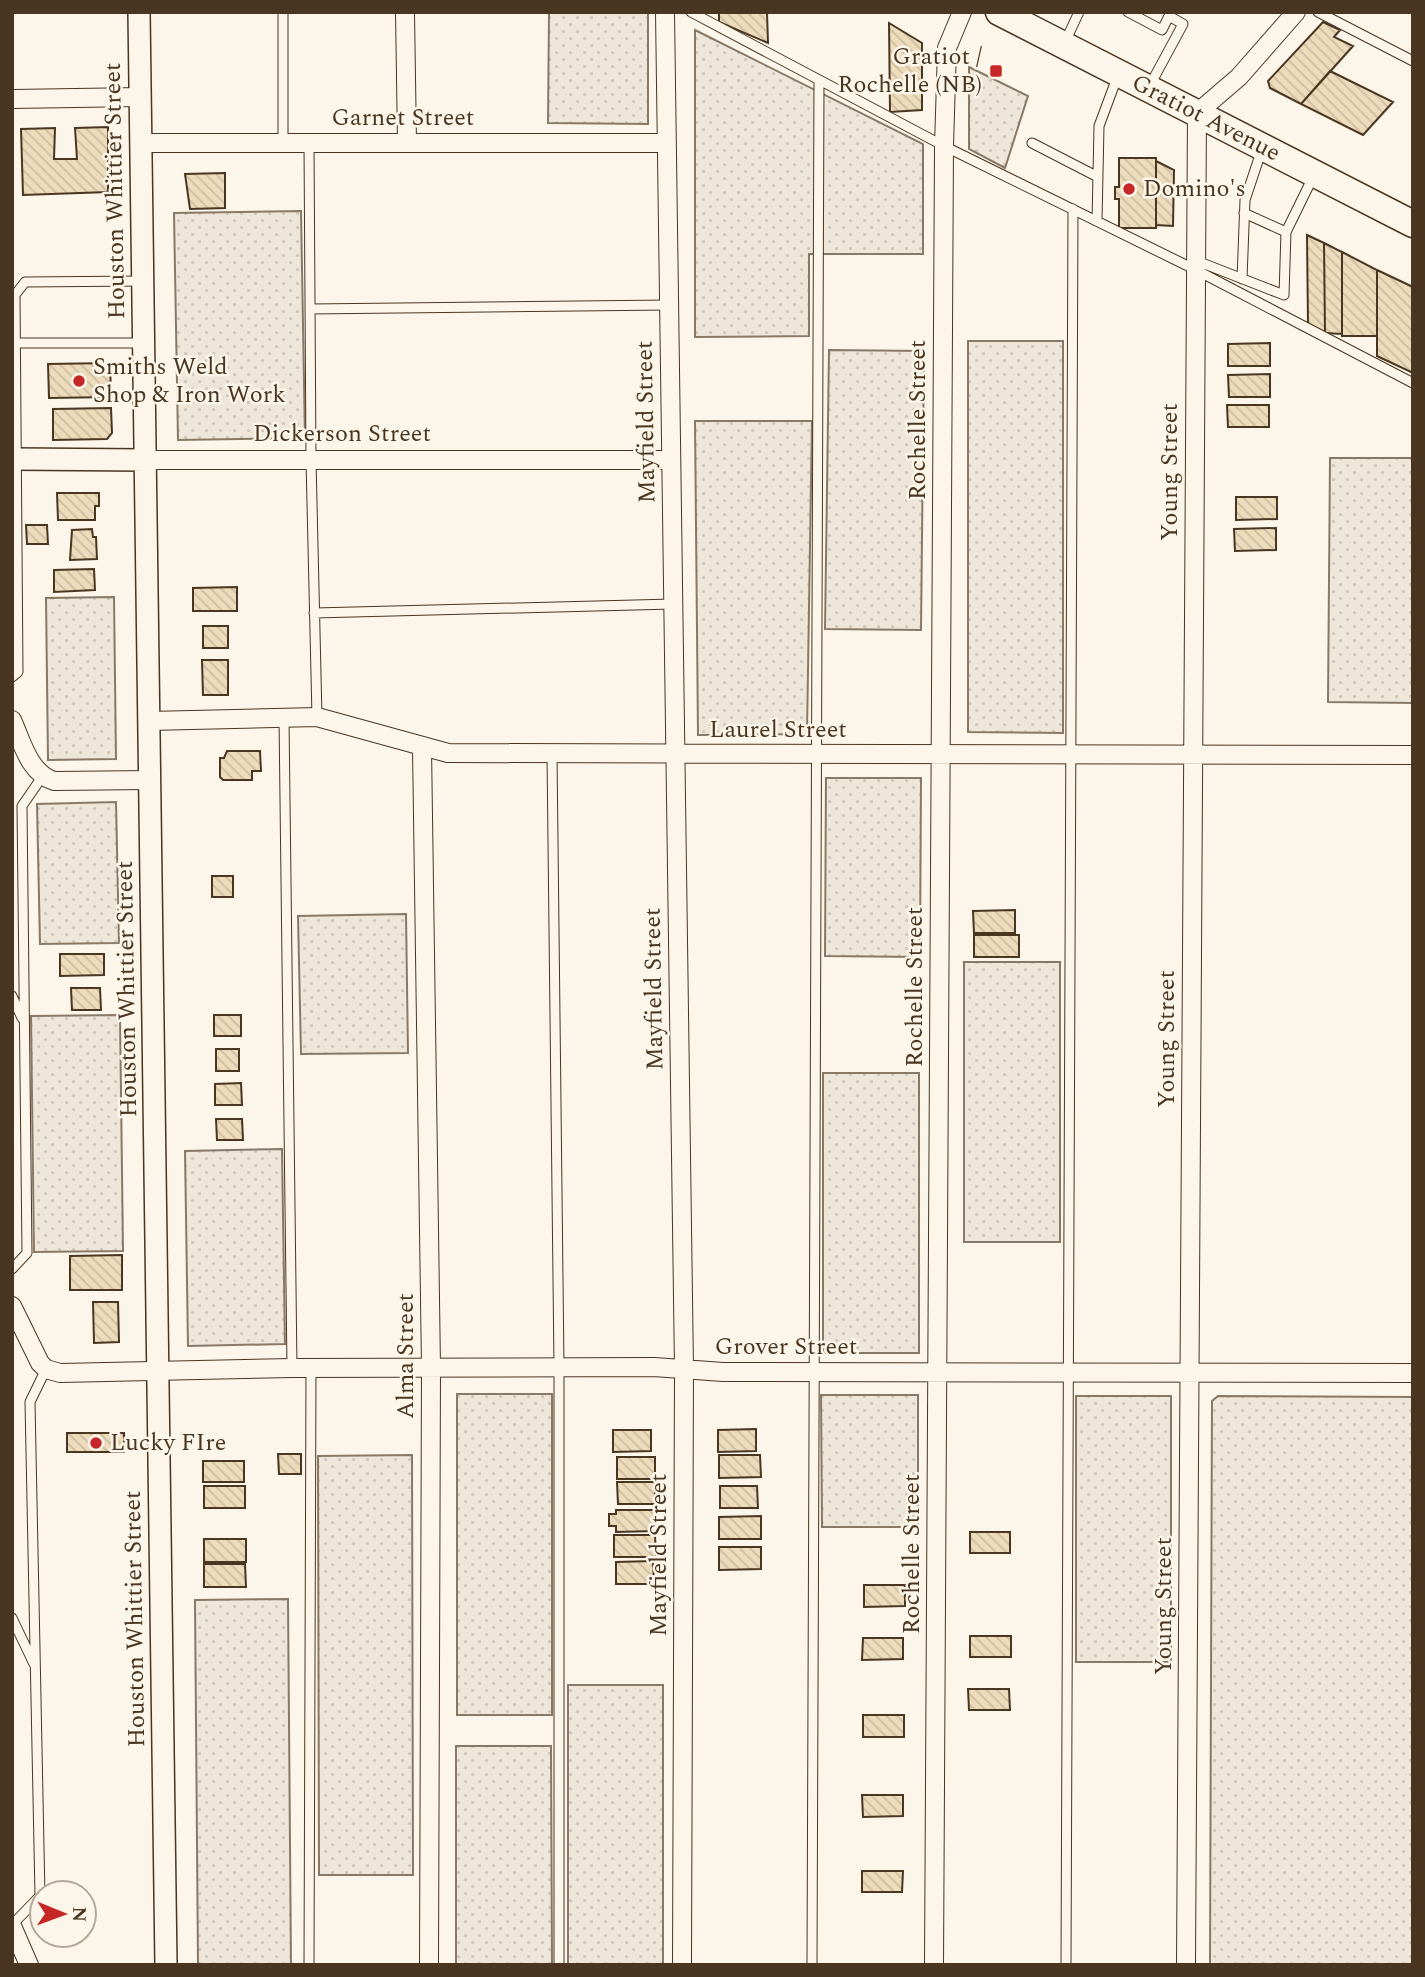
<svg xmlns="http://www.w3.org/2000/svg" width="1425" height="1977" viewBox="0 0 1425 1977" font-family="Spectral,serif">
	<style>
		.grass { fill: url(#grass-dots); stroke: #887966; stroke-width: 2 }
		.building { fill: url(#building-back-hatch); stroke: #4a3520; stroke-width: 2 }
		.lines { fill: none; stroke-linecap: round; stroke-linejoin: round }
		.service-casing { stroke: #4a3520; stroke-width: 11 }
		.minor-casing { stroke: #4a3520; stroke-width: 20 }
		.tertiary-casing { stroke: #4a3520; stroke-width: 24 }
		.primary-casing { stroke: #4a3520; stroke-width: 29 }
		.service { stroke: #fbf6e9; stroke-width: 9 }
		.minor { stroke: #fbf6e9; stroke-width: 18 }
		.tertiary { stroke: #fbf6e9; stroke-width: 21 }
		.primary { stroke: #fbf6e9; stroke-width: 26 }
		.poi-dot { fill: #c62828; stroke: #fbf6e9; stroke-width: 2.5 }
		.labels { text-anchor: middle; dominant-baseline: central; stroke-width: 5; stroke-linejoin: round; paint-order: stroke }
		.poi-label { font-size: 24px; fill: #4a3520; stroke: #fbf6e9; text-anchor: start }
		.street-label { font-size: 24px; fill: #4a3520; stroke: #fbf6e9 }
	</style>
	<defs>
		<pattern id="grass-dots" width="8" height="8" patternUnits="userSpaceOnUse" patternTransform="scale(1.75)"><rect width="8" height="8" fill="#ede6d9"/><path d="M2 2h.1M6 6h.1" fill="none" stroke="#cdc6ba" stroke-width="1.8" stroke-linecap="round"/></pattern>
		<pattern id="building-back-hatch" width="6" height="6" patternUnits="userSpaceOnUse" patternTransform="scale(1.75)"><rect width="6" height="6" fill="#ecdcbc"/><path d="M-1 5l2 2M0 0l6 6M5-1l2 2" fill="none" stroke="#ccbda1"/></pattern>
	</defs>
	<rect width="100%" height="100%" fill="#fbf6e9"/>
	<path class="grass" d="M 549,12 L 648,12 L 648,124 L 548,123 Z
		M 695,30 L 923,144 L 923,254 L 809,254 L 809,336 L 695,337 Z
		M 969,67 L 1028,96 L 1005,168 L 969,149 Z
		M 301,211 L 305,438 L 178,440 L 174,213 Z
		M 968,341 L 1063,341 L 1063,733 L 968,732 Z
		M 829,350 L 924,351 L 921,630 L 825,629 Z
		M 695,421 L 812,421 L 807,734 L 698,735 Z
		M 1330,458 L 1413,458 L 1413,703 L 1328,702 Z
		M 114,597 L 116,759 L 48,760 L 46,598 Z
		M 826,778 L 921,778 L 920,957 L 825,956 Z
		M 116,802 L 119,943 L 40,944 L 37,804 Z
		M 406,914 L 408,1053 L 301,1054 L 298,916 Z
		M 964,962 L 1060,962 L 1060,1242 L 964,1242 Z
		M 120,1015 L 123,1251 L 34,1252 L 31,1016 Z
		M 823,1073 L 919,1073 L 919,1353 L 823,1353 Z
		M 282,1149 L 285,1344 L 188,1346 L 185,1151 Z
		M 457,1394 L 552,1394 L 552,1715 L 457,1715 Z
		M 918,1395 L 918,1527 L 822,1527 L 821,1395 Z
		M 1076,1396 L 1171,1396 L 1171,1662 L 1076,1662 Z
		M 1218,1396 L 1413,1397 L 1413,1965 L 1210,1965 L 1212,1401 Z
		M 412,1455 L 413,1875 L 319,1875 L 318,1456 Z
		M 288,1599 L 291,1965 L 198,1965 L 195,1600 Z
		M 568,1685 L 663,1685 L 663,1965 L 568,1965 Z
		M 456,1746 L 551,1746 L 552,1965 L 456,1965 Z"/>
	<path class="building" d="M 719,12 L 767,12 L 768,43 L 719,22 Z
		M 1323,22 L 1340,30 L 1334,37 L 1353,46 L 1301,104 L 1270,88 L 1268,81 Z
		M 889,23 L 922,43 L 922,110 L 890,112 Z
		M 1330,71 L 1393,102 L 1363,135 L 1301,104 Z
		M 108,127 L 108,192 L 23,195 L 21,129 L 55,128 L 54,159 L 77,159 L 75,128 Z
		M 1119,158 L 1156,158 L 1156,228 L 1119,228 L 1119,199 L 1115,199 L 1115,187 L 1119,187 Z
		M 1156,161 L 1174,170 L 1173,226 L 1156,225 Z
		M 225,173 L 225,208 L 190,209 L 185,174 Z
		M 1307,235 L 1324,243 L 1325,333 L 1308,324 Z
		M 1324,243 L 1342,252 L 1342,334 L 1325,333 Z
		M 1342,252 L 1377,270 L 1377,336 L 1342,336 Z
		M 1377,270 L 1413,287 L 1413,373 L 1377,356 Z
		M 1270,343 L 1270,366 L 1228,366 L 1228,344 Z
		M 110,363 L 111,397 L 49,398 L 48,364 Z
		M 1270,374 L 1270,397 L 1229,397 L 1228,375 Z
		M 1227,405 L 1269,405 L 1269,427 L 1228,427 Z
		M 111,408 L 112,433 L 107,439 L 53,440 L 53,409 Z
		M 57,493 L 99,493 L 99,506 L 95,506 L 95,520 L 58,520 Z
		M 1236,497 L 1277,497 L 1277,519 L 1236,520 Z
		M 26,525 L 47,525 L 48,544 L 27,544 Z
		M 1276,528 L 1276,550 L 1235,551 L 1234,529 Z
		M 92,529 L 93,537 L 96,537 L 97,559 L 70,560 L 72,530 Z
		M 94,569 L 95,590 L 54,592 L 54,570 Z
		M 237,587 L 237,611 L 193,611 L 193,588 Z
		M 203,626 L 228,626 L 228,648 L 203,648 Z
		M 202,660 L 228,660 L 228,695 L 203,695 Z
		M 227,751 L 260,751 L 261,771 L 252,771 L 252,780 L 223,780 L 220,777 L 220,758 L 224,758 Z
		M 212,876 L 233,876 L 233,897 L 212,897 Z
		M 1015,910 L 1015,933 L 974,933 L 973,911 Z
		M 974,935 L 1019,935 L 1019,957 L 974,957 Z
		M 60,954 L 104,954 L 104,975 L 60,976 Z
		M 71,988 L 100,988 L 101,1010 L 72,1010 Z
		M 214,1015 L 241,1015 L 241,1036 L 214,1036 Z
		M 216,1049 L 239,1049 L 239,1071 L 216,1071 Z
		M 241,1083 L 242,1105 L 215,1105 L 215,1084 Z
		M 216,1119 L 242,1119 L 243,1140 L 217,1140 Z
		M 122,1255 L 122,1290 L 70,1290 L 70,1256 Z
		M 93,1302 L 118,1302 L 119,1342 L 94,1343 Z
		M 756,1429 L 756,1451 L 718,1452 L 718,1430 Z
		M 613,1430 L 651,1430 L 651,1451 L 613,1452 Z
		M 67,1433 L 124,1433 L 124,1452 L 67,1452 Z
		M 278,1454 L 301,1454 L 301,1474 L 279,1474 Z
		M 719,1455 L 760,1455 L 761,1477 L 719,1478 Z
		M 617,1457 L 655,1457 L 655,1479 L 617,1479 Z
		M 203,1461 L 244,1461 L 244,1482 L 203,1482 Z
		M 617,1482 L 655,1482 L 655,1504 L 618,1504 Z
		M 204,1486 L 245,1486 L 245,1508 L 204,1508 Z
		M 720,1486 L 757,1486 L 758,1508 L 720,1508 Z
		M 616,1510 L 655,1510 L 655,1531 L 616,1532 L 616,1526 L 609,1526 L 609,1514 L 616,1514 Z
		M 761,1516 L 761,1539 L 719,1539 L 719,1517 Z
		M 970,1532 L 1010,1532 L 1010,1553 L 970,1553 Z
		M 614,1535 L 655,1535 L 656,1557 L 614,1557 Z
		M 204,1539 L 246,1539 L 246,1562 L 204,1562 Z
		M 719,1547 L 761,1547 L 761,1569 L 719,1570 Z
		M 653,1561 L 654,1584 L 616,1584 L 616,1562 Z
		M 204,1564 L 245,1564 L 246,1587 L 204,1587 Z
		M 864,1585 L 905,1585 L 905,1606 L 864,1607 Z
		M 970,1636 L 1011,1636 L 1011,1657 L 970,1657 Z
		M 863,1638 L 903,1638 L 903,1659 L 862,1660 Z
		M 968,1689 L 1009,1689 L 1010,1710 L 969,1710 Z
		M 863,1715 L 904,1715 L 904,1737 L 863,1737 Z
		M 862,1795 L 903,1795 L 903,1816 L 863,1817 Z
		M 862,1871 L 903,1871 L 902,1892 L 862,1892 Z"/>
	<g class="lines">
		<defs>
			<path id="service" d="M 283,12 L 283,143
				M 691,12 L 944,146 L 1196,270 L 1413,383
				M 1128,12 L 1162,30 L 1170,14
				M 1318,12 L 1413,61
				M 1065,42 L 1079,12
				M 1149,87 L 1183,24 L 1169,16
				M 309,143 L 311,460 L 317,717
				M 1032,143 L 1098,177
				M 1244,213 L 1286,232
				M 1097,221 L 1099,126 L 1118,75
				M 1197,261 L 1284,295 L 1286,232 L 1314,175
				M 1242,279 L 1245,200 L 1262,149
				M 310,309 L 669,305
				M 14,343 L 142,343
				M 314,613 L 673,604
				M 12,677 L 18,672 L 15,295 L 25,282 L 143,281
				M 284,718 L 292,1368
				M 552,754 L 559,1367 L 559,1965
				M 12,996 L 22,1018
				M 12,1269 L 27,1253 L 22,806 L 42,777
				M 12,1618 L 34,1664
				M 12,1925 L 40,1896 L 30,1402 L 46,1369
				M 309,1965 L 311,1368
				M 812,1965 L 819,80
				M 1066,1965 L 1073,209"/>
			<path id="minor" d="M 405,12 L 407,143
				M 665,12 L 684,1369 L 682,1965
				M 12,99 L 140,97
				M 141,143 L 666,143
				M 145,460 L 671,460
				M 12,720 C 22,742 29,773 54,781 L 150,780
				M 149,721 L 317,717 L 448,753 L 1413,755
				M 422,747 L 431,1368 L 429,1965
				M 12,1306 L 40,1363 L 46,1369 L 60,1373 L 292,1368 L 654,1367 L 723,1372 L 1413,1373
				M 12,1926 L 29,1965
				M 934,1965 L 944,146 L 947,48 L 962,12
				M 1186,1965 L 1197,113 L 1239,77 L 1296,12"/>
			<path id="tertiary" d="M 139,12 L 166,1965
				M 12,459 L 145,460"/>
			<path id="primary" d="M 999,12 L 1413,224"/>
		</defs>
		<use href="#service" class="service-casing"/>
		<use href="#minor" class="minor-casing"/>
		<use href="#tertiary" class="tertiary-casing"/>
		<use href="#primary" class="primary-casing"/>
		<use href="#service" class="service"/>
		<use href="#minor" class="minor"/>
		<use href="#tertiary" class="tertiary"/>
		<use href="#primary" class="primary"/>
	</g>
	<g class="poi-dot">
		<rect x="989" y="64" width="14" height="14" rx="3.5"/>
		<circle cx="1129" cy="189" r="7"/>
		<circle cx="79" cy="381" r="7"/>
		<circle cx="96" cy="1443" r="7"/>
	</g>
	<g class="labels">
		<g class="poi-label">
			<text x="982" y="57" text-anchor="end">Gratiot /<tspan x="982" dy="28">Rochelle (NB)</tspan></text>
			<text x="1143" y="189">Domino's</text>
			<text x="93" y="367">Smiths Weld<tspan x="93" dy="28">Shop &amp; Iron Work</tspan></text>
			<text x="110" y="1443">Lucky FIre</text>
		</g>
		<g class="street-label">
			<text x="403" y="118">Garnet Street</text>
			<text transform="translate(1206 118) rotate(27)">Gratiot Avenue</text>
			<text transform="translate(115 191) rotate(-91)">Houston Whittier Street</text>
			<text transform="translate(918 420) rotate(-90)">Rochelle Street</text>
			<text transform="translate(646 422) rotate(-91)">Mayfield Street</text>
			<text x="342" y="434">Dickerson Street</text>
			<text transform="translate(1170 472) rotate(-90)">Young Street</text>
			<text x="778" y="730">Laurel Street</text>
			<text transform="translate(915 987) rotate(-90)">Rochelle Street</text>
			<text transform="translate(127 989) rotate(-91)">Houston Whittier Street</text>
			<text transform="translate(654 989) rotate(-91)">Mayfield Street</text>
			<text transform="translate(1167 1039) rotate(-90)">Young Street</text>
			<text x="786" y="1347">Grover Street</text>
			<text transform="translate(406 1356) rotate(-90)">Alma Street</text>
			<text transform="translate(912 1554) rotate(-90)">Rochelle Street</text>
			<text transform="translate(659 1555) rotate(-90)">Mayfield Street</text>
			<text transform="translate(1164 1606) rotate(-90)">Young Street</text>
			<text transform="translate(135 1619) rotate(-91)">Houston Whittier Street</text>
		</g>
	</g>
	<rect width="1425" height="1977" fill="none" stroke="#4a3520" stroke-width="28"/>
	<g transform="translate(63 1914) rotate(91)"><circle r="33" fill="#fbf6e9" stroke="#b4a999" stroke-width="2"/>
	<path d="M0-5L12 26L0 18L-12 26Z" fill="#c62828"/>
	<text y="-10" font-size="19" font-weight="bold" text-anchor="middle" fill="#4a3520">N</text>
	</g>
</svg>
